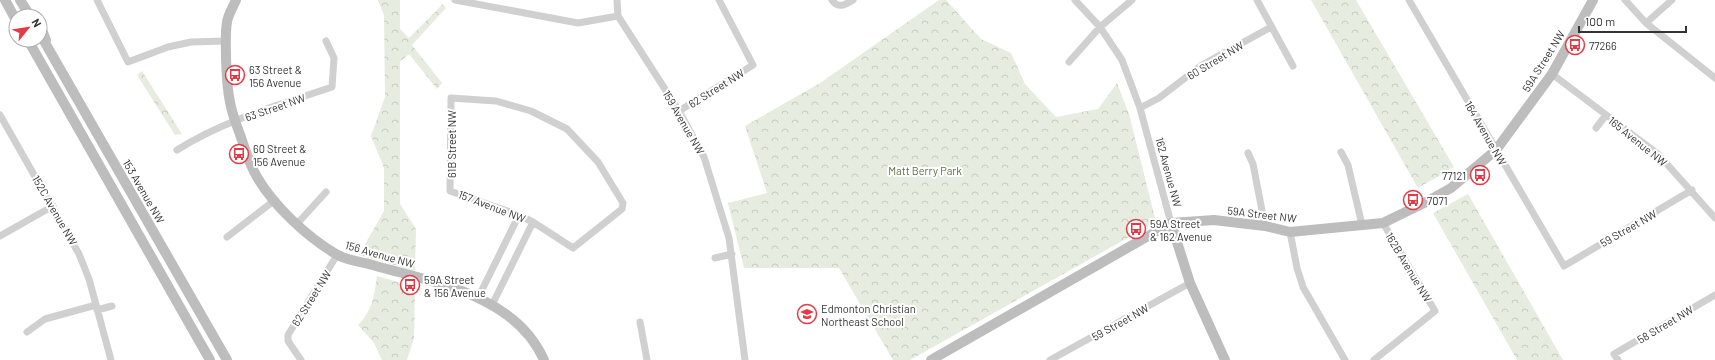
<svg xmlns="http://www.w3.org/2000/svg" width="1715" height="360" viewBox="0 0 1715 360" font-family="Barlow,sans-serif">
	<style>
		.park { fill: url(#park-crowns) }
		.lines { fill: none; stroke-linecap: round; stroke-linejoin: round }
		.street { stroke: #d0d0d0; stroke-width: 7 }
		.secondary { stroke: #bdbdbd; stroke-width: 10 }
		.labels { text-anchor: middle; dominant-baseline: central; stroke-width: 4; stroke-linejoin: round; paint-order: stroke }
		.poi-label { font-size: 11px; fill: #333; stroke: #fff; text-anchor: start }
		.street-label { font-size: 11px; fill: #333; stroke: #fff }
		.park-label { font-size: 11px; fill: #56703f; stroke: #fff }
	</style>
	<defs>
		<pattern id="park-crowns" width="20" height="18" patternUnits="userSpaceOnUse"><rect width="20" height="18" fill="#e6ecdf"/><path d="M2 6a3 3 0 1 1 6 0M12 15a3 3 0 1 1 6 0" fill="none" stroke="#c6cbc0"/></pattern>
	</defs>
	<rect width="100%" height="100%" fill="#fff"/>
	<path class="park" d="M 378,0 L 400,0 L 400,29 L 409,38 L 443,4 L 446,8 L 412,45 L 442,83 L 437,89 L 409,54 L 400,62 L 400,204 L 416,229 L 415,271 L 359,255 L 384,211 L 384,168 L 371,136 L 385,97 L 384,15 Z
		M 939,0 L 946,0 L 981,39 L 1011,53 L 1025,84 L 1056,117 L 1098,109 L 1117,83 L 1129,114 L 1156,222 L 910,360 L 893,360 L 839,268 L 744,268 L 728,203 L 767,193 L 745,126 L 820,83 Z
		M 1311,0 L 1356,0 L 1454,167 L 1418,188 Z
		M 142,71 L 182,134 L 175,135 L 137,75 Z
		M 1468,194 L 1563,360 L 1517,360 L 1433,213 Z
		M 377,276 L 415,287 L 414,338 L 407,360 L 382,360 L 374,343 L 358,325 C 373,310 374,296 377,276 Z"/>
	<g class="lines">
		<path class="street" d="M 97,0 L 128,62 L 168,47 L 191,42 L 225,41
			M 455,0 L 578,23 L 618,16
			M 617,0 L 618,16 L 679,111 L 704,157 L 729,238 L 745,360
			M 832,0 C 838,9 845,5 853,0
			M 1075,0 L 1100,27 L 1122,60 L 1140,108 L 1171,223
			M 1257,0 L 1293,66
			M 1409,0 L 1564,266 L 1692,190
			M 1625,0 L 1646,23 L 1715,78
			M 1646,23 L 1672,0
			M 1069,62 L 1100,27 L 1132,0
			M 1552,74 L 1658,154 L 1715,218
			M 451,98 L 496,101 L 531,111 L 567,129 L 598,162 L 623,203 L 622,209 L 573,248 L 533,222 L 519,215 L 450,191 Z
			M 1140,108 L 1159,98 L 1202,65 L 1271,27
			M 679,111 L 753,65 L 719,0
			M 0,115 L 79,254 L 89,279 L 111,360
			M 1596,128 L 1606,115
			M 177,150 C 224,120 279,105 332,87 L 334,58 L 326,41
			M 1341,152 L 1348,165 L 1362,225
			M 1248,153 L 1253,164 L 1265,226
			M 296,225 L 326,192
			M 1290,232 L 1297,268 L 1303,287 L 1345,360
			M 0,236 L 53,206
			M 227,237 L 275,200
			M 715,258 L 732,254
			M 478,298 L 519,215
			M 492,305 L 533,222
			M 97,310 L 112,306
			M 640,322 L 647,360
			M 27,332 L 45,319 L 96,305
			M 301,360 L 288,341 L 288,335 L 337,255
			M 1050,360 L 1190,283
			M 1374,360 L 1435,311 L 1383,223
			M 1618,360 L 1614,354 L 1715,295"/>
		<path class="secondary" d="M 5,0 L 16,20
			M 20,0 L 30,16
			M 236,0 C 233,7 228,15 227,22 C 225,34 226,47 226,58 C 227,85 228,104 238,129 C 244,145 248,162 257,177 C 274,206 307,237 336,254 C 347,261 364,262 376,266 C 437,283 516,296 544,360
			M 40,25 L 46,40
			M 40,34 L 227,360
			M 28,40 L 210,360
			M 1171,223 L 1190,283 L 1225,360
			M 931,360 L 1171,223 L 1214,220 L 1265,226 L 1290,232 L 1383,223 L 1426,202 L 1451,188 L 1496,150 L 1552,74 L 1593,0"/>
	</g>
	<defs>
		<symbol id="bus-ring" viewBox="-11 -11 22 22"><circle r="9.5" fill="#fff" stroke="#e63946" stroke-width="1.5"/><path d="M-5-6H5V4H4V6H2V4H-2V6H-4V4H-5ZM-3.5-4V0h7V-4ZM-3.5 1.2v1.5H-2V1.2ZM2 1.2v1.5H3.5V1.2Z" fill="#e63946"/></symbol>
		<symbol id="school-ring" viewBox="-11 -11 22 22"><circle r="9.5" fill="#fff" stroke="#e63946" stroke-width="1.5"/><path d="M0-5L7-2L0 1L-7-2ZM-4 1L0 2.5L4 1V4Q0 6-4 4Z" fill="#e63946"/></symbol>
	</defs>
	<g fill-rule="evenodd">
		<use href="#bus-ring" x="1564" y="34" width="22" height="22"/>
		<use href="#bus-ring" x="224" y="64" width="22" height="22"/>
		<use href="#bus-ring" x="228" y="143" width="22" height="22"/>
		<use href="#bus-ring" x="1469" y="164" width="22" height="22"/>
		<use href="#bus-ring" x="1402" y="189" width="22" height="22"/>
		<use href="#bus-ring" x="1125" y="218" width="22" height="22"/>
		<use href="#bus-ring" x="399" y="274" width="22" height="22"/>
		<use href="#school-ring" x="796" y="303" width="22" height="22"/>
	</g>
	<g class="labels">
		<g class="poi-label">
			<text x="1589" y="45">77266</text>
			<text x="249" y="69">63 Street &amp;<tspan x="249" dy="13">156 Avenue</tspan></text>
			<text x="253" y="148">60 Street &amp;<tspan x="253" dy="13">156 Avenue</tspan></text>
			<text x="1466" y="175" text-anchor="end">77121</text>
			<text x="1427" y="200">7071</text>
			<text x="1150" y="223">59A Street<tspan x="1150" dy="13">&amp; 162 Avenue</tspan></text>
			<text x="424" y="279">59A Street<tspan x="424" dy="13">&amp; 156 Avenue</tspan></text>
			<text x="821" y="308">Edmonton Christian<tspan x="821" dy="13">Northeast School</tspan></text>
		</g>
		<g class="street-label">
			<text transform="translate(1215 60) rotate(-31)">60 Street NW</text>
			<text transform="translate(1543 61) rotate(-58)">59A Street NW</text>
			<text transform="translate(716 88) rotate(-32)">62 Street NW</text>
			<text transform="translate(275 107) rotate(-19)">63 Street NW</text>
			<text transform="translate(684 122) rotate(60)">159 Avenue NW</text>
			<text transform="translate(1486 133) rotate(60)">164 Avenue NW</text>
			<text transform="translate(1638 141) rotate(39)">165 Avenue NW</text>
			<text transform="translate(451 144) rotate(-90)">61B Street NW</text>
			<text transform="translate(1169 172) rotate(75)">162 Avenue NW</text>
			<text transform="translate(144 191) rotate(60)">153 Avenue NW</text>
			<text transform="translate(492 206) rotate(21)">157 Avenue NW</text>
			<text transform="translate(55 210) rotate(60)">152C Avenue NW</text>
			<text transform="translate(1262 214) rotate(7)">59A Street NW</text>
			<text transform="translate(1628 228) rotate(-30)">59 Street NW</text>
			<text transform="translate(380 254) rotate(16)">156 Avenue NW</text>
			<text transform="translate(1409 267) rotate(59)">162B Avenue NW</text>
			<text transform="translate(311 298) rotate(-58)">62 Street NW</text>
			<text transform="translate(1120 322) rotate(-29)">59 Street NW</text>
			<text transform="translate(1665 324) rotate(-31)">58 Street NW</text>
		</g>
		<g class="park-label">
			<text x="925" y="170">Matt Berry Park</text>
		</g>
	</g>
	<g transform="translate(28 28) rotate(60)"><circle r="19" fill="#ffffff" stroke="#adadad"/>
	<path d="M0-3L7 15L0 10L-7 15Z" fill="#e63946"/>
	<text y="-6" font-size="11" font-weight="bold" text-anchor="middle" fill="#333333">N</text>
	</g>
	<path d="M1579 26v6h107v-6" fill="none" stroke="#333333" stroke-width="2"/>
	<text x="1585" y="26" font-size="12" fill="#333333" stroke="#ffffff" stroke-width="3" paint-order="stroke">100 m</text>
</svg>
